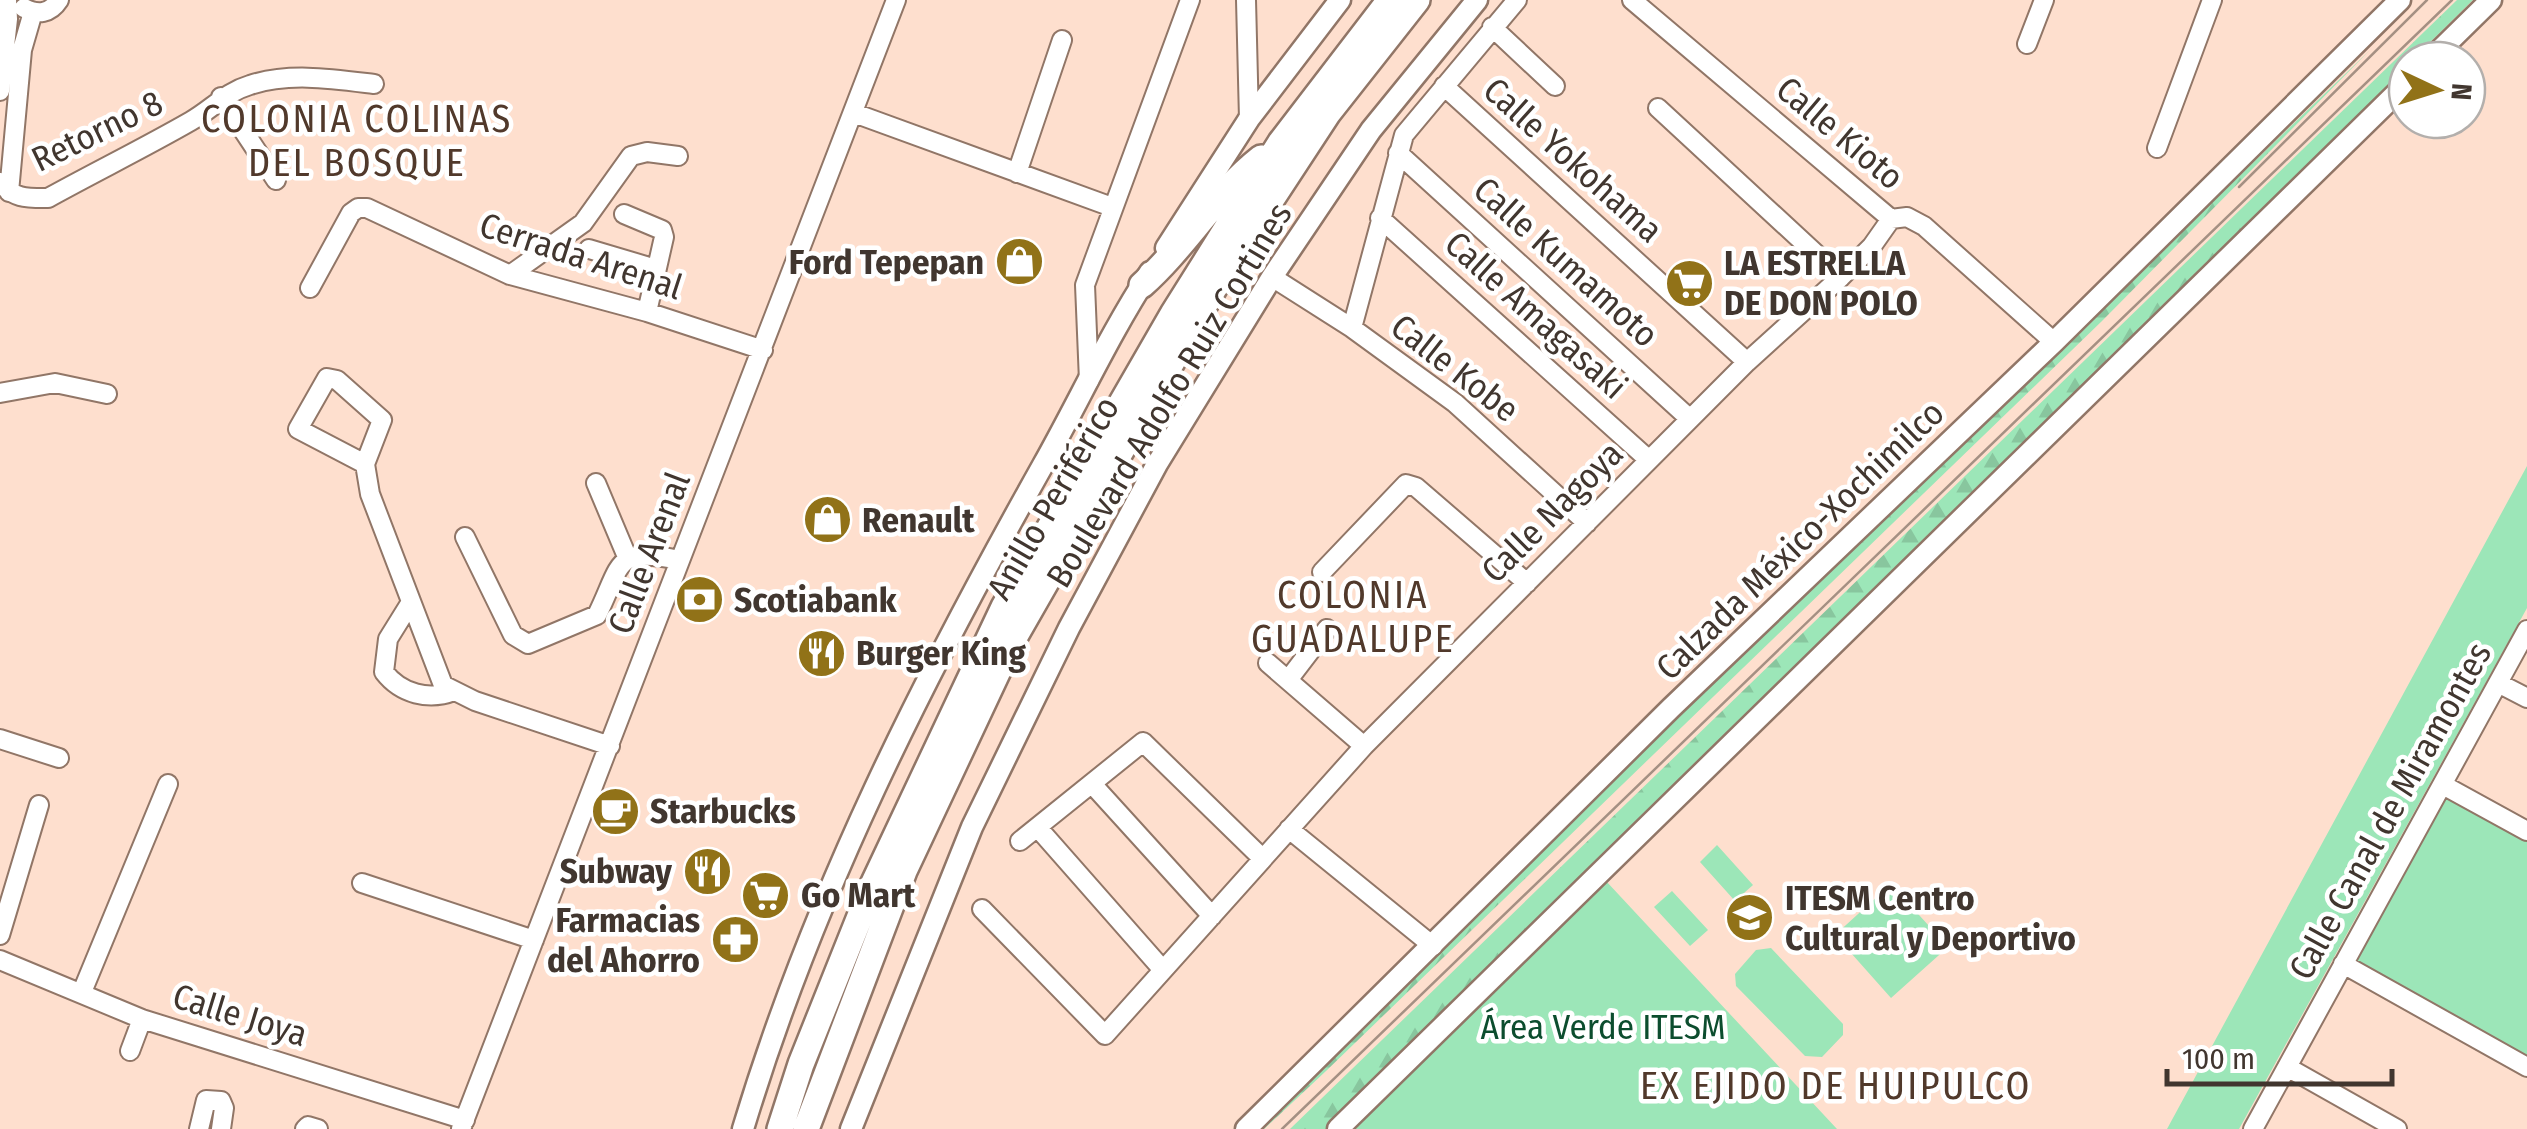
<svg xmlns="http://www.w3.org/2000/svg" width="2527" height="1129" viewBox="0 0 2527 1129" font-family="'Fira Sans Condensed',sans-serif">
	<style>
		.forest { fill: url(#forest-firs) }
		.green { fill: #9ce6b8 }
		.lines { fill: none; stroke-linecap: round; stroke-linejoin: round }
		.minor-casing { stroke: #917667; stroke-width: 22 }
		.major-casing { stroke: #917667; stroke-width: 25 }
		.highway-casing { stroke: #917667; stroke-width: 30 }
		.minor { stroke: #fff; stroke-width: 18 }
		.major { stroke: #fff; stroke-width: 20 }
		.highway { stroke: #fff; stroke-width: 25 }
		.tram { stroke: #a59083; stroke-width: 2.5 }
		.labels { text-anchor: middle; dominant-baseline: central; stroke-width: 9; stroke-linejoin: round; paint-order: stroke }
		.street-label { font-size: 35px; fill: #41362f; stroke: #fff }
		.poi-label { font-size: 35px; font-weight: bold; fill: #41362f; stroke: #fff; text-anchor: start }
		.park-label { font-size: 35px; fill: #0c4d2e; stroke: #fff }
		.neighbourhood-label { font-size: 38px; letter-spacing: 2.5px; fill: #51392b; stroke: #fff }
	</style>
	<defs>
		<pattern id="forest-firs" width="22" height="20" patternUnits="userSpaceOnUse" patternTransform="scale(2.5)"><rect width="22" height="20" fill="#9ce6b8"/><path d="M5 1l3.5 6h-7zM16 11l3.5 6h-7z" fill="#88c69e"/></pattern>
	</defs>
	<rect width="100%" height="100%" fill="#fedfce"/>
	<path class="forest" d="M 2457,0 L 2473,0 L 2412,60 L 2407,60 L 2402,75 L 1327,1129 L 1290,1129 Z
		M 2370,50 L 2102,321 L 1326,1071 L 1264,1129 L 1257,1129 L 1726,670 Z"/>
	<path class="green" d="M 2527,466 L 2527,608 L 2239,1129 L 2167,1129 Z
		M 2447,791 L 2527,836 L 2527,1060 L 2350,962 Z
		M 1717,845 L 1753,885 L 1735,901 L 1700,862 Z
		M 1606,881 L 1837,1129 L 1348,1129 Z
		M 1891,884 L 1948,947 L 1891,998 L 1835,935 Z
		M 1672,891 L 1708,930 L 1690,946 L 1654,907 Z
		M 1771,948 L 1843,1024 L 1843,1035 L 1822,1057 L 1805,1056 L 1736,986 L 1735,974 L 1756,950 Z"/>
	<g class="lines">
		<defs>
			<path id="minor" d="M 1246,0 L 1249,119
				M 1632,0 L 1891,219 L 1907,217 L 1924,226 L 2054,342
				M 24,8 C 38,15 50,14 59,0
				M 1492,27 L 1555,86
				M 2027,44 L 2044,0
				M 1444,86 L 1747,362
				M 0,91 L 8,19 L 7,0
				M 221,97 L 276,180
				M 1658,108 L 1841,277
				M 854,113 L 1112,207
				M 2157,148 L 2212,0
				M 1398,153 L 1690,419
				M 1017,173 L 1062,40
				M 0,182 C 14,199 27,198 48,198 C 95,172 144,148 191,121 C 212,109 226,92 250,85 C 289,72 334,79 374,84
				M 9,192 L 22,50 L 33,12
				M 624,214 L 662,230 L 664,237 L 647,312
				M 1380,218 L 1649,460
				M 589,249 L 656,269
				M 510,275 L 583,223 L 631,156 L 647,152 L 678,156
				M 1272,277 L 1352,328 L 1455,403 L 1587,523
				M 310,288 L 351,213 L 358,208 L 367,208 L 510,275 L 647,312 L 763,350
				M 1352,328 L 1404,135 L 1517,0
				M 1089,381 L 1085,285 L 1190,0
				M 0,393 L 55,383 L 107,394
				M 365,464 L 298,429 L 327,378 L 337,380 L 382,420 L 365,464 L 370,494 L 443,685 L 475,701 L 610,746
				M 596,483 L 628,559
				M 465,537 L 513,635 L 528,644 L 597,615 C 622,565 613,546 679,560
				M 1322,572 L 1406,484 L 1416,487 L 1527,583
				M 411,602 L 388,639 L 384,672 C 401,694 429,701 454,691
				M 1268,663 L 1364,746
				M 1288,680 L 1327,629
				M 2498,683 L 2527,698
				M 0,739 L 59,758
				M 1093,785 L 1212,916
				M 2443,785 L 2527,831
				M 1038,828 L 1163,970
				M 1289,829 L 1433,946
				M 1020,841 L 1143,742 L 1262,858
				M 362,883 L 534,940
				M 982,909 L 1105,1035 L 1364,746 L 1747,362 L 1841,277 L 1872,246 L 1891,219
				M 0,935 L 39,805
				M 0,960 L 142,1019 L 465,1120
				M 2343,964 L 2527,1067
				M 82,992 L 168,784
				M 130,1051 L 142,1019
				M 2287,1067 L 2397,1129
				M 199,1129 L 206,1100 L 221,1101 L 224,1108 L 221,1129
				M 305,1129 L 308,1126 L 318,1129
				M 461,1129 L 896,0
				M 2253,1129 L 2527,630"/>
			<path id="major" d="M 2430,60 L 2491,0
				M 1166,248 L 1249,119 L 1340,0
				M 743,1129 C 814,893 923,679 1043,465 C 1079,401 1110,333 1150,272
				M 851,1129 L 972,827 L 1069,628 L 1157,464 L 1272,277 L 1371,130 L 1477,0
				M 1246,1129 L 1671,708 L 2054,342 L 2400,0
				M 1338,1129 L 2407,83"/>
			<path id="highway" d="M 1142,285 C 1186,246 1215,194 1261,158
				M 780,1129 L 801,1064 L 871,889 L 1004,607 L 1173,314 L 1281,142 L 1390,0
				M 806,1129 L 904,871 L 1011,643 L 1221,276 L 1328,113 L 1417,0"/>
		</defs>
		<use href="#minor" class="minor-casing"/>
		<use href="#major" class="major-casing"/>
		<use href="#highway" class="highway-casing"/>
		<use href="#minor" class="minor"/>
		<use href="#major" class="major"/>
		<use href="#highway" class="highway"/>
		<path class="tram" d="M 2239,187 L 2427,0
			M 1282,1129 L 2452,0"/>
	</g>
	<defs>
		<symbol id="shop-disc" viewBox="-11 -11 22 22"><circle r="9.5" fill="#917218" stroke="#fff"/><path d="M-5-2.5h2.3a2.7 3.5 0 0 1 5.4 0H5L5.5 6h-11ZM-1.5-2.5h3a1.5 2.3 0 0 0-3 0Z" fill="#fff"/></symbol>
		<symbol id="supermarket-disc" viewBox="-11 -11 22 22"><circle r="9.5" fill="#917218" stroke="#fff"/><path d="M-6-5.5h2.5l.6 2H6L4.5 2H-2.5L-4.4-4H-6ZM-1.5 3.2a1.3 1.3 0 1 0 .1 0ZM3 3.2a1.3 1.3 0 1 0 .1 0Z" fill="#fff"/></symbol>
		<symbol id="bank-disc" viewBox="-11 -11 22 22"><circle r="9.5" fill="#917218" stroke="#fff"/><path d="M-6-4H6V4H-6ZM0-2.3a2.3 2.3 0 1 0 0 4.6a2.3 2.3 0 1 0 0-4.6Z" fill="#fff"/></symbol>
		<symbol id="restaurant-disc" viewBox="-11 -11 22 22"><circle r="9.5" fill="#917218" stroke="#fff"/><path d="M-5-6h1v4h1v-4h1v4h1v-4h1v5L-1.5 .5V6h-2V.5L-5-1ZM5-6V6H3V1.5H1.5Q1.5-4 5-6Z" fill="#fff"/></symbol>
		<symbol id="cafe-disc" viewBox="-11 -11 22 22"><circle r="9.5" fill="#917218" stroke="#fff"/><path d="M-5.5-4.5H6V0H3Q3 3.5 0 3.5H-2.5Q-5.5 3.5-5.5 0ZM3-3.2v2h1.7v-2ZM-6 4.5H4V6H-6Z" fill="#fff"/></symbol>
		<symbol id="university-disc" viewBox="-11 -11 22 22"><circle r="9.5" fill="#917218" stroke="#fff"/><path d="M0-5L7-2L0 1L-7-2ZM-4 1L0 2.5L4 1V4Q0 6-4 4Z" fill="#fff"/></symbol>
		<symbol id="pharmacy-disc" viewBox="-11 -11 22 22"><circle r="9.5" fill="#917218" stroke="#fff"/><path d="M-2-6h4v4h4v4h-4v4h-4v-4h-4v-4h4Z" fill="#fff"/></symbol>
	</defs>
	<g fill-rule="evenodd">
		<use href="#shop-disc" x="992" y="234" width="55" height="55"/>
		<use href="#supermarket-disc" x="1662" y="256" width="55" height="55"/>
		<use href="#shop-disc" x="800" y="492" width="55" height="55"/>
		<use href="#bank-disc" x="672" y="572" width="55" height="55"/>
		<use href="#restaurant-disc" x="794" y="626" width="55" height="55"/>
		<use href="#cafe-disc" x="588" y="784" width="55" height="55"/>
		<use href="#restaurant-disc" x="680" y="844" width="55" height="55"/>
		<use href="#supermarket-disc" x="738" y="868" width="55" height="55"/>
		<use href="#university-disc" x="1722" y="890" width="55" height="55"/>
		<use href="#pharmacy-disc" x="708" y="912" width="55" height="55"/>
	</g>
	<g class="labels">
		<g class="street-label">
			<text transform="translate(97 131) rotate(-26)">Retorno 8</text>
			<text transform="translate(1840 133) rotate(40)">Calle Kioto</text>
			<text transform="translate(1573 160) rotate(42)">Calle Yokohama</text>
			<text transform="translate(581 256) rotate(18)">Cerrada Arenal</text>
			<text transform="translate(1566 262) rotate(42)">Calle Kumamoto</text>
			<text transform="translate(1536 315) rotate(42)">Calle Amagasaki</text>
			<text transform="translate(1455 368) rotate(38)">Calle Kobe</text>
			<text transform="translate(1169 395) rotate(-59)">Boulevard Adolfo Ruiz Cortines</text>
			<text transform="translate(1053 498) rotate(-60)">Anillo Periférico</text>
			<text transform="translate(1552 512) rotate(-45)">Calle Nagoya</text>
			<text transform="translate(1800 540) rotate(-44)">Calzada México-Xochimilco</text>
			<text transform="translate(649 553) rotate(-69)">Calle Arenal</text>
			<text transform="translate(2390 811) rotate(-61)">Calle Canal de Miramontes</text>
			<text transform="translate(240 1015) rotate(17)">Calle Joya</text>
		</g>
		<g class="poi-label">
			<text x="984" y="262" text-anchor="end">Ford Tepepan</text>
			<text x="1724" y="263">LA ESTRELLA<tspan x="1724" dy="40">DE DON POLO</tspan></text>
			<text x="862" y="520">Renault</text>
			<text x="734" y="600">Scotiabank</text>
			<text x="856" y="653">Burger King</text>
			<text x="650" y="811">Starbucks</text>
			<text x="672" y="871" text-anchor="end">Subway</text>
			<text x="801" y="895">Go Mart</text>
			<text x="1785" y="898">ITESM Centro<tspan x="1785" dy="40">Cultural y Deportivo</tspan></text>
			<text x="700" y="920" text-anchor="end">Farmacias<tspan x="700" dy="40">del Ahorro</tspan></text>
		</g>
		<g class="park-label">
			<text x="1603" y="1027">Área Verde ITESM</text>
		</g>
		<g class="neighbourhood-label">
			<text x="357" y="119">COLONIA COLINAS<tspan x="357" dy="44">DEL BOSQUE</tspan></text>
			<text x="1353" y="595">COLONIA<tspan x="1353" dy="44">GUADALUPE</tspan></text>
			<text x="1836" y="1086">EX EJIDO DE HUIPULCO</text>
		</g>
	</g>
	<g transform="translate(2437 90) rotate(94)"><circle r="48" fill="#ffffff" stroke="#b3afac" stroke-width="2.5"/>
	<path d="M0-8L18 38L0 25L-18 38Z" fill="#917218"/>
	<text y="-15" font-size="28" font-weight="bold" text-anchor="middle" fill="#41362f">N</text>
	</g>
	<path d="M2167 1069v15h225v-15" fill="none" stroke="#41362f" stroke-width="5"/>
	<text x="2182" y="1069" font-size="30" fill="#41362f" stroke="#ffffff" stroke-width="8" paint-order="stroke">100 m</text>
</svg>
